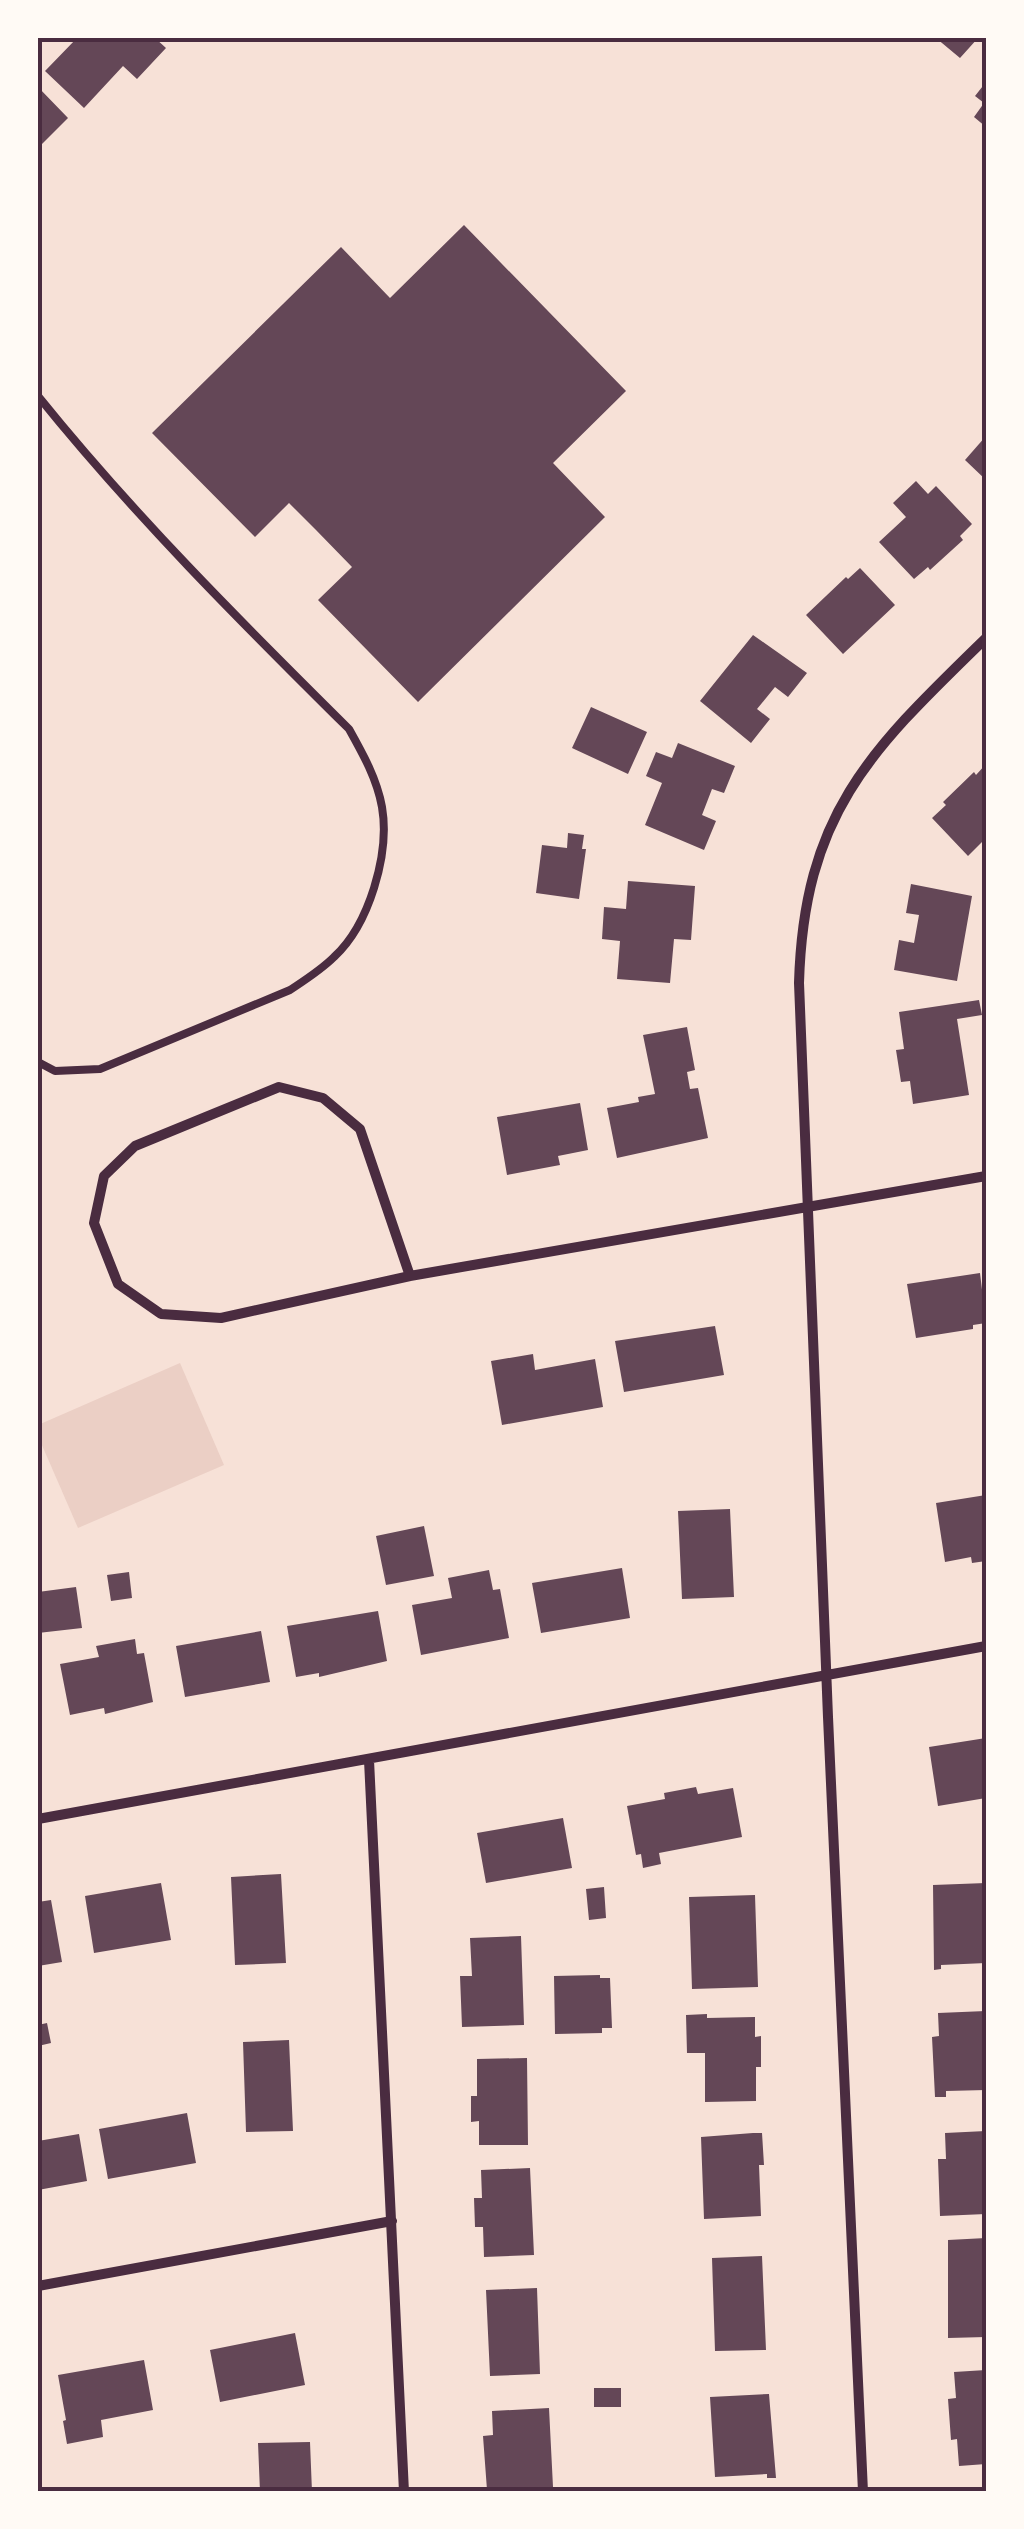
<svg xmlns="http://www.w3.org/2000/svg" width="1024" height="2529" viewBox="0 0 1024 2529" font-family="'Zilla Slab',serif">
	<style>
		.green { fill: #ebcfc5 }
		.building { fill: #644757 }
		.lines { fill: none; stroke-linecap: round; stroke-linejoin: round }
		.service { stroke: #4a2c40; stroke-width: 8 }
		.minor { stroke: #4a2c40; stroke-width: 10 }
		.neatline { fill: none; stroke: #4a2c40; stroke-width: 4 }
	</style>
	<rect width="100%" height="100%" fill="#f7e1d7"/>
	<path class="green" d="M 180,1363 L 224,1465 L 78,1528 L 38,1436 L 38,1425 Z"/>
	<path class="building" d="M 77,38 L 155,38 L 166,48 L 137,79 L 123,66 L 84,108 L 45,71 Z
		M 936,38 L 978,38 L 960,58 Z
		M 986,82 L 986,127 L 974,117 L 984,103 L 975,96 Z
		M 38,87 L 68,118 L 38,148 Z
		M 464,225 L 626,391 L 553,463 L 605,517 L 418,702 L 318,600 L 352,567 L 316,530 L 289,503 L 255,537 L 152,433 L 341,247 L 390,298 Z
		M 986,436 L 986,480 L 965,460 Z
		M 916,481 L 928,494 L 936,486 L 972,524 L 960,536 L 963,540 L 930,570 L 928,567 L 914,579 L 879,542 L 906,517 L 893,503 Z
		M 860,568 L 895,605 L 843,654 L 806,615 L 846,577 L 848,579 Z
		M 753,635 L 807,673 L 788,697 L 775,687 L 757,709 L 770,719 L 751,743 L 700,701 Z
		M 591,707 L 647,732 L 628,774 L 572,748 Z
		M 678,743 L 735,766 L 724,793 L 712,789 L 702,815 L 716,821 L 704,850 L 645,825 L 662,783 L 646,776 L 656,752 L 672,758 Z
		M 986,764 L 986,838 L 968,856 L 932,818 L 946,805 L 943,802 L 974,772 L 976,775 Z
		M 568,833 L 584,835 L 582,849 L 586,849 L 579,899 L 536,893 L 542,845 L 567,848 Z
		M 628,881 L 695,886 L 691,940 L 674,939 L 670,983 L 617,979 L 620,941 L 602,939 L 604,907 L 626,909 Z
		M 911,884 L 972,896 L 957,981 L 894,970 L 899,940 L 914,943 L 919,915 L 906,913 Z
		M 979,1000 L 982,1015 L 957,1019 L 969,1095 L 913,1104 L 910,1081 L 901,1082 L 896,1050 L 904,1049 L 899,1012 Z
		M 687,1027 L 695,1070 L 687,1072 L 690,1089 L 698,1088 L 708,1138 L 617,1158 L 607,1108 L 639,1102 L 638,1097 L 655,1094 L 643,1035 Z
		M 580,1103 L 588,1150 L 558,1156 L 560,1165 L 507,1175 L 497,1117 Z
		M 980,1273 L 986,1323 L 973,1325 L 973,1329 L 916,1338 L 907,1284 Z
		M 715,1326 L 724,1375 L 624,1392 L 615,1341 Z
		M 533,1354 L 535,1370 L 595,1359 L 603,1407 L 502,1425 L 491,1361 Z
		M 986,1495 L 986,1561 L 972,1563 L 971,1557 L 945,1562 L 936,1503 Z
		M 730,1509 L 734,1597 L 682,1599 L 678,1511 Z
		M 424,1526 L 434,1576 L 386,1585 L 376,1536 Z
		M 622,1568 L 630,1618 L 541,1633 L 532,1583 Z
		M 489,1570 L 493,1590 L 500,1589 L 509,1638 L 421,1655 L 412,1605 L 452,1598 L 448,1578 Z
		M 129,1572 L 132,1598 L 111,1601 L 107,1575 Z
		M 76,1587 L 82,1628 L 38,1633 L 38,1592 Z
		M 378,1611 L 387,1661 L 319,1677 L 319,1673 L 296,1677 L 287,1626 Z
		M 261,1631 L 270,1682 L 185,1697 L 176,1646 Z
		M 135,1639 L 137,1654 L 144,1653 L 153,1702 L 105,1714 L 104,1708 L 70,1715 L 60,1664 L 99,1657 L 96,1646 Z
		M 986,1738 L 986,1798 L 938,1806 L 929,1747 Z
		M 696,1787 L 698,1794 L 733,1788 L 742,1837 L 659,1853 L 661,1864 L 643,1868 L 641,1854 L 636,1855 L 627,1806 L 665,1799 L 664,1793 Z
		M 563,1818 L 572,1868 L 486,1883 L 477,1833 Z
		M 281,1874 L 286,1963 L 235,1965 L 231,1877 Z
		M 161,1883 L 171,1940 L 94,1953 L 85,1896 Z
		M 986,1883 L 986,1963 L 941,1965 L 941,1969 L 934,1970 L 933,1885 Z
		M 604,1887 L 606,1918 L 589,1920 L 586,1889 Z
		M 755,1895 L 758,1987 L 692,1989 L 689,1897 Z
		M 51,1900 L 62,1962 L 38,1966 L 38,1902 Z
		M 521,1936 L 524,2025 L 462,2027 L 460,1976 L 472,1976 L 470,1938 Z
		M 600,1975 L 600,1978 L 610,1978 L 612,2028 L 602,2028 L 602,2033 L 555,2034 L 554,1976 Z
		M 986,2011 L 986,2090 L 946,2091 L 946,2097 L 935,2097 L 932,2037 L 939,2036 L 938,2013 Z
		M 707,2014 L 707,2018 L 755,2017 L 755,2037 L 761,2036 L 761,2067 L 756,2067 L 756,2101 L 705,2102 L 705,2053 L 687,2053 L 686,2015 Z
		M 47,2023 L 51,2043 L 38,2046 L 38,2025 Z
		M 289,2040 L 293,2131 L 246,2132 L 243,2042 Z
		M 527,2058 L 528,2145 L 479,2145 L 479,2121 L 471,2122 L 471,2096 L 477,2096 L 477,2059 Z
		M 187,2113 L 196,2163 L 108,2179 L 99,2129 Z
		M 986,2131 L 986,2214 L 940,2216 L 938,2159 L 946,2159 L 945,2133 Z
		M 753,2133 L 762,2133 L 764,2165 L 759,2165 L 761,2216 L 704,2219 L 701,2137 Z
		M 79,2134 L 87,2181 L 38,2190 L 38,2141 Z
		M 530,2168 L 534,2255 L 484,2257 L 483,2227 L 475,2227 L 474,2198 L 482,2198 L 481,2170 Z
		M 986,2238 L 986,2337 L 948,2338 L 948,2240 Z
		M 762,2256 L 766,2350 L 715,2351 L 712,2258 Z
		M 537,2288 L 540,2374 L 490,2376 L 486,2290 Z
		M 295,2333 L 305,2385 L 220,2402 L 210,2350 Z
		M 144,2360 L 153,2410 L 101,2420 L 103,2437 L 67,2444 L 63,2421 L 66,2420 L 58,2375 Z
		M 986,2370 L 986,2464 L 959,2466 L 957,2439 L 951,2440 L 948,2399 L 956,2398 L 954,2372 Z
		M 594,2388 L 621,2388 L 621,2407 L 594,2407 Z
		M 769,2394 L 776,2478 L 767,2478 L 767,2474 L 715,2477 L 710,2397 Z
		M 549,2408 L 553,2487 L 487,2490 L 483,2436 L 493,2435 L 492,2411 Z
		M 310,2442 L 312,2492 L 260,2492 L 258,2443 Z"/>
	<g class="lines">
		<path class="service" d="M 38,396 C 133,514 241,622 349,729 C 363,754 377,779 382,807 C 390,854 369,925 334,957 C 321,970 305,980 290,990 L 100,1069 L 55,1071 L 38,1062"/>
		<path class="minor" d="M 410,1276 L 360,1129 L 323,1098 L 279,1087 L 135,1146 L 104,1176 L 94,1223 L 118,1284 L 161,1314 L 221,1318 L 410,1276 L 986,1176
			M 369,1760 L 404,2492
			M 38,1819 L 986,1646
			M 38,2286 L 392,2221
			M 863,2492 L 828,1717 L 799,983 C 804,812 871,750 986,638"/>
	</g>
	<rect width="1024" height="2529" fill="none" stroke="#fffaf5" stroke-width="80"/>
	<rect x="40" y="40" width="944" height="2449" class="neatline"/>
</svg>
